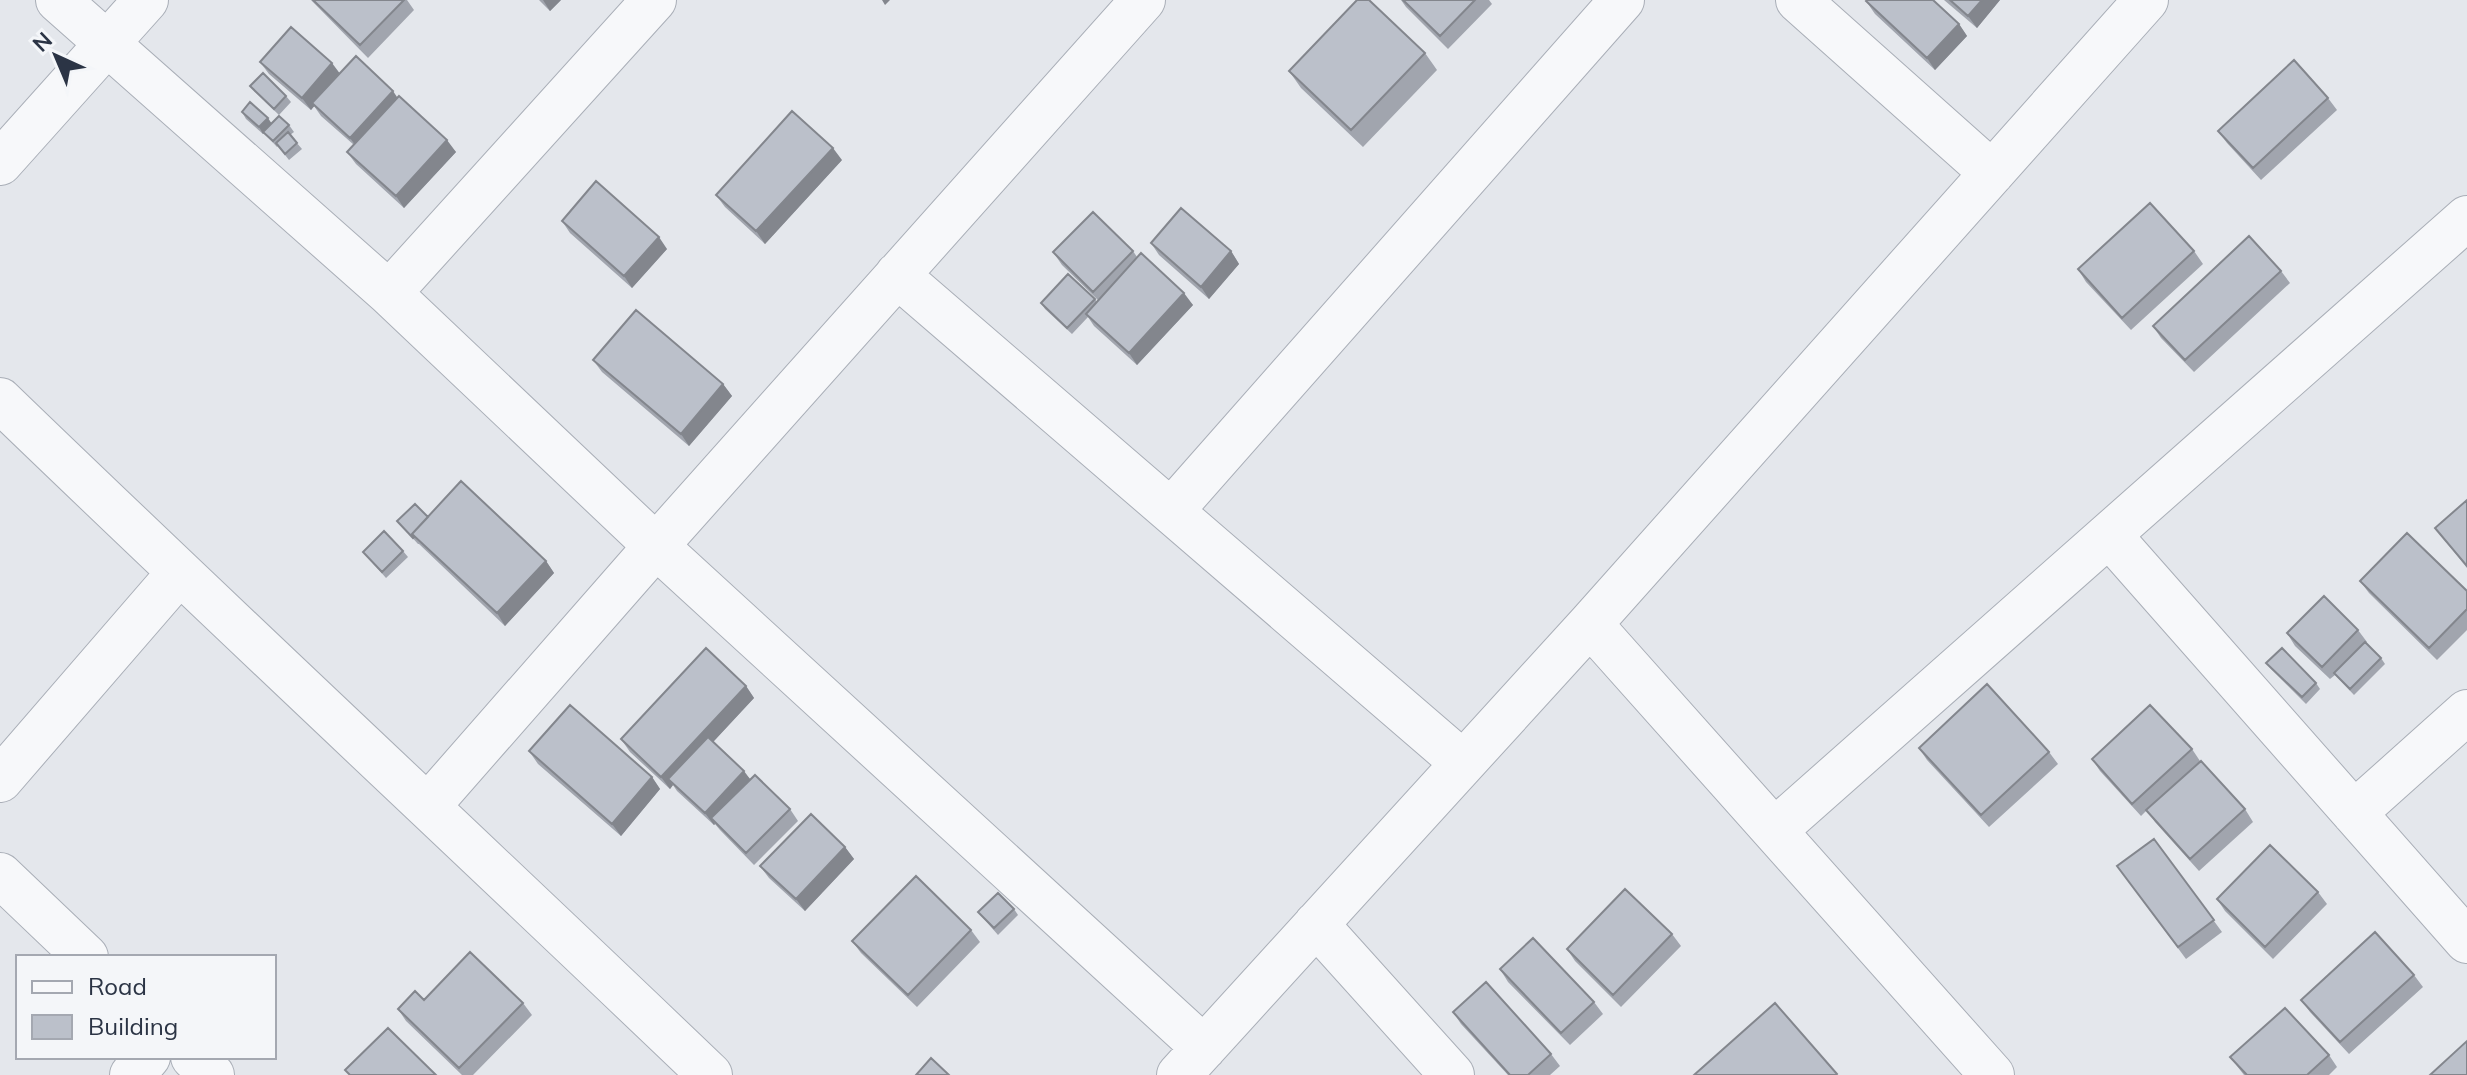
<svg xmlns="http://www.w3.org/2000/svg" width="2467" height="1075" viewBox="0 0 2467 1075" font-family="Mulish,sans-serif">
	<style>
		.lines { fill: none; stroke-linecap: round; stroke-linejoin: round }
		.minor-casing { stroke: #a9aeb7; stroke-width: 46 }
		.minor { stroke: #f7f8fa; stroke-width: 44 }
		.wall { fill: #a1a5ae }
		.shaded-wall { fill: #83868d }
		.building { fill: #bbc0ca; stroke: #83868d; stroke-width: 2 }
	</style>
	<rect width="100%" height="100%" fill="#e4e7ec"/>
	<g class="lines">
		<defs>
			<path id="minor" d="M 58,0 L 389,293 L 656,546 L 1204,1048
				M 1798,0 L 1992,173
				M 0,163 L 146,0
				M 897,275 L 1463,763
				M 389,293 L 654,0
				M 0,400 C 235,627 474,849 710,1075
				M 1171,511 L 1622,0
				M 2109,535 L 2467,941
				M 1590,624 L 1992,1075
				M 0,780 L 179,573
				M 428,806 L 656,546 L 1143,0
				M 2354,813 L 2467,712
				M 1775,830 L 2467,218
				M 0,875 L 86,957
				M 1316,924 L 1452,1075
				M 193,1057 L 212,1075
				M 132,1075 L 148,1057
				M 1179,1075 L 1590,624 L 2146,0"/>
		</defs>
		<use href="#minor" class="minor-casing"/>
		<use href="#minor" class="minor"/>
	</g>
	<path class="wall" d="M 311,0 L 407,0 L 414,10 L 368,58 Z
		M 539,0 L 561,0 L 550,11 Z
		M 1401,0 L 1489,0 L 1492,4 L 1448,49 L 1406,7 Z
		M 1944,0 L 2000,0 L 1977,28 Z
		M 1866,1 L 1959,24 L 1967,36 L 1935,70 L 1875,14 Z
		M 1425,53 L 1437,70 L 1363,147 L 1301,88 L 1289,71 Z
		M 260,62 L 340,74 L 398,98 L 456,152 L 404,208 L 356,164 L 347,152 L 354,145 L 321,116 L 314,106 L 311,110 L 269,74 Z
		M 250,86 L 286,96 L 291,102 L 279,115 L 255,92 Z
		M 2328,98 L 2337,110 L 2261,180 L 2227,143 L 2218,131 Z
		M 242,112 L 272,123 L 289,125 L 294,132 L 290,135 L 302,149 L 289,160 L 278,146 L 277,147 L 264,133 L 263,134 L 246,119 Z
		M 842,160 L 765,244 L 725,207 L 716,195 Z
		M 562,221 L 667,249 L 632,288 L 570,233 Z
		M 1151,243 L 1231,251 L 1239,264 L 1209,299 L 1159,255 Z
		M 1133,251 L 1137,257 L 1193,305 L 1137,365 L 1094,326 L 1088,317 L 1072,334 L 1045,309 L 1041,303 L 1095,299 L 1097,302 L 1098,300 L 1062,265 L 1053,252 Z
		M 2194,251 L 2203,264 L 2131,330 L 2086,282 L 2078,269 Z
		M 2281,271 L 2290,283 L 2194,372 L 2161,338 L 2153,326 Z
		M 593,360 L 723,384 L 732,396 L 689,446 L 602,372 Z
		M 2467,500 L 2467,568 L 2435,528 Z
		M 428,517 L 546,561 L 554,573 L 505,626 L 419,544 L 418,544 L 397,521 Z
		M 403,551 L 408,557 L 386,578 L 363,552 Z
		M 2360,581 L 2467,591 L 2467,630 L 2437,660 L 2369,593 Z
		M 2358,630 L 2367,642 L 2366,643 L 2381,658 L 2385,664 L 2354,695 L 2335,675 L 2330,679 L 2295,646 L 2287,633 Z
		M 2266,663 L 2316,683 L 2320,689 L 2306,704 L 2271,669 Z
		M 746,686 L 754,698 L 713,742 L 750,779 L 790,809 L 798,821 L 754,865 L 720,830 L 715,824 L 714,825 L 677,791 L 673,785 L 670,789 L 630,752 L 621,739 Z
		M 1919,748 L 2049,752 L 2058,764 L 1989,827 L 1927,760 Z
		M 2192,749 L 2200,761 L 2245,809 L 2253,822 L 2199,871 L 2155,822 L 2147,810 L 2141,816 L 2100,771 L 2092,759 Z
		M 529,751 L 652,777 L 660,789 L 621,836 L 538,764 Z
		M 2154,839 L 2222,932 L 2186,959 L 2117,866 Z
		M 845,847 L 854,859 L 805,911 L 769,878 L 760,866 Z
		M 2318,892 L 2327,904 L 2273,959 L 2225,911 L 2217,899 Z
		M 1014,909 L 1018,915 L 998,935 L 978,912 Z
		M 971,930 L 980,942 L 917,1007 L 861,953 L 852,941 Z
		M 1672,934 L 1681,946 L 1621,1007 L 1575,961 L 1567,949 Z
		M 1500,969 L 1594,1002 L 1603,1014 L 1570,1045 L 1508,982 Z
		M 2414,975 L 2423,987 L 2349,1054 L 2310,1012 L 2301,1000 Z
		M 424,1000 L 523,1003 L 532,1015 L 473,1075 L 462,1075 L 406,1021 L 398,1009 Z
		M 1453,1012 L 1551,1054 L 1560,1066 L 1550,1075 L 1508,1075 L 1461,1024 Z
		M 2329,1055 L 2337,1067 L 2329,1075 L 2244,1075 L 2230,1057 Z"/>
	<path class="shaded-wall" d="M 543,0 L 561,0 L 550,11 Z
		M 882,0 L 890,0 L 885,5 Z
		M 1982,0 L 2000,0 L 1977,28 L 1968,16 Z
		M 1959,24 L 1967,36 L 1935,70 L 1927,58 Z
		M 332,63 L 341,75 L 311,110 L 302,98 Z
		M 393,91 L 401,103 L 359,150 L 350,138 Z
		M 268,118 L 272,124 L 263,134 L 259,127 Z
		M 447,140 L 456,152 L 404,208 L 396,196 Z
		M 833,148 L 842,160 L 765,244 L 756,231 Z
		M 659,237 L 667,249 L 632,288 L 624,276 Z
		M 1231,251 L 1239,264 L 1209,299 L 1201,287 Z
		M 1184,293 L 1193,305 L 1137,365 L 1129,353 Z
		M 723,384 L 732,396 L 689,446 L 681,434 Z
		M 546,561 L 554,573 L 505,626 L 497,613 Z
		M 746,686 L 754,698 L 674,784 L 668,779 L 673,785 L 670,789 L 661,777 Z
		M 744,771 L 753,783 L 711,818 L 715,824 L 714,825 L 705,813 Z
		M 652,777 L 660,789 L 621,836 L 612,824 Z
		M 845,847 L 854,859 L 805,911 L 796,899 Z"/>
	<path class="building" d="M 313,0 L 404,0 L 360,45 Z
		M 1357,0 L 1369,0 L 1425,53 L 1351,130 L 1289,71 Z
		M 1403,0 L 1475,0 L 1440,36 Z
		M 1867,0 L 1933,0 L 1959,24 L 1927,58 L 1866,1 Z
		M 1950,0 L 1982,0 L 1968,16 Z
		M 291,27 L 332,63 L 302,98 L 260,62 Z
		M 356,56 L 393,91 L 350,138 L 312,103 Z
		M 2294,60 L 2328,98 L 2253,168 L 2218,131 Z
		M 263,73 L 286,96 L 274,109 L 250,86 Z
		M 399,96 L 447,140 L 396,196 L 347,152 Z
		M 250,102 L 268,118 L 259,127 L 242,112 Z
		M 792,111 L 833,148 L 756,231 L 716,195 Z
		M 279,116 L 289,125 L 273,141 L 263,132 Z
		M 288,132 L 297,143 L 285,154 L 276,143 Z
		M 596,181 L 659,237 L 624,276 L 562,221 Z
		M 2150,203 L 2194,251 L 2122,318 L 2078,269 Z
		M 1181,208 L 1231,251 L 1201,287 L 1151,243 Z
		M 1093,212 L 1133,251 L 1093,292 L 1053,252 Z
		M 2249,236 L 2281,271 L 2185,360 L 2153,326 Z
		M 1141,253 L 1184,293 L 1129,353 L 1086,314 Z
		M 1068,274 L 1095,299 L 1067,328 L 1041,303 Z
		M 636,310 L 723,384 L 681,434 L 593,360 Z
		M 461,481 L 546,561 L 497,613 L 412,534 Z
		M 2467,500 L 2467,566 L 2435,528 Z
		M 415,504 L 428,517 L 412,534 L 414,537 L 413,538 L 397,521 Z
		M 384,531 L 403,551 L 382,572 L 363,552 Z
		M 2407,533 L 2467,591 L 2467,609 L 2429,648 L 2360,581 Z
		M 2324,596 L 2358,630 L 2322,667 L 2287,633 Z
		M 2365,642 L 2381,658 L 2350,689 L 2334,673 Z
		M 706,648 L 746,686 L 661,777 L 621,739 Z
		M 2282,648 L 2316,683 L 2302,697 L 2266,663 Z
		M 1987,684 L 2049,752 L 1981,815 L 1919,748 Z
		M 570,705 L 652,777 L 612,824 L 529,751 Z
		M 2150,705 L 2192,749 L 2132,804 L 2092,759 Z
		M 708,737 L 744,771 L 705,813 L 668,779 Z
		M 2201,761 L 2245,809 L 2190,859 L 2146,810 Z
		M 755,775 L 790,809 L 746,853 L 711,818 Z
		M 811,814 L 845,847 L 796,899 L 760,866 Z
		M 2154,839 L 2214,920 L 2178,947 L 2117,866 Z
		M 2270,845 L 2318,892 L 2265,947 L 2217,899 Z
		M 916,876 L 971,930 L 908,995 L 852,941 Z
		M 1625,889 L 1672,934 L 1613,995 L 1567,949 Z
		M 998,893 L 1014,909 L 994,928 L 978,912 Z
		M 2375,932 L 2414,975 L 2340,1042 L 2301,1000 Z
		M 1533,938 L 1594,1002 L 1561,1033 L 1500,969 Z
		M 470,952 L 523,1003 L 459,1068 L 398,1009 L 415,991 L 424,1000 Z
		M 1486,982 L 1551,1054 L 1528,1075 L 1510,1075 L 1453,1012 Z
		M 1775,1003 L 1837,1074 L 1836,1075 L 1694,1075 Z
		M 2285,1008 L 2329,1055 L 2307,1075 L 2247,1075 L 2230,1057 Z
		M 388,1028 L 436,1075 L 350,1075 L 345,1070 Z
		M 2467,1041 L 2467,1075 L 2430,1075 Z
		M 931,1058 L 949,1075 L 916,1075 Z"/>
	<rect x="16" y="955" width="260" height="104" fill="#f4f6f9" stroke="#a4a8b1" stroke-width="2"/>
	<rect x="32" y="981" width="40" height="12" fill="#f7f8fa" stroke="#a4a8b1" stroke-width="2"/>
	<text x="88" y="995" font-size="24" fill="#2b3445">Road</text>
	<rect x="32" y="1015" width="40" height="24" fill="#bbc0ca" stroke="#a4a8b1" stroke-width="2"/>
	<text x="88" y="1035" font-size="24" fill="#2b3445">Building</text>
	<g transform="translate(56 56) rotate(316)" stroke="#f4f6f9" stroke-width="6" paint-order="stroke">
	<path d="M0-6L14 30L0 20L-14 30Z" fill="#2b3445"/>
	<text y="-12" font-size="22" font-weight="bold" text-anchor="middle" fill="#2b3445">N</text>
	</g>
</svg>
